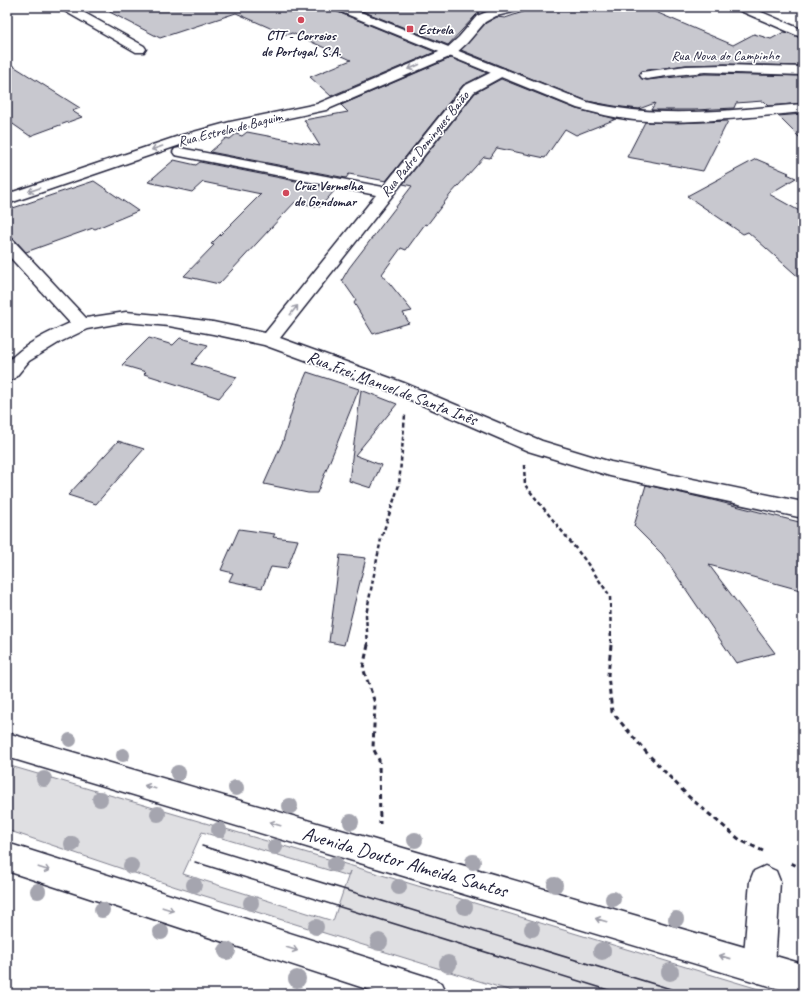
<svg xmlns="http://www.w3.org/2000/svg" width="810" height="1001" viewBox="0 0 810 1001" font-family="Caveat,sans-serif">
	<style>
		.green { fill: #dfdfe2; stroke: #80808e; fill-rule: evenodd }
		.building { fill: #c8c8cf; stroke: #22223b }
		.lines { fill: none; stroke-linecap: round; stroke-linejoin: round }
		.street-casing { stroke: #22223b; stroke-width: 3 }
		.secondary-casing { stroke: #22223b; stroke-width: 3 }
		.path-far1 { stroke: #22223b; stroke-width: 2.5; stroke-dasharray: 4 3; stroke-linecap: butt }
		.path { stroke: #22223b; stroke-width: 3; stroke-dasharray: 5 4; stroke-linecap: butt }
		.street { fill: #fff; fill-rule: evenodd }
		.secondary { fill: #fff; fill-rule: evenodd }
		.tram { stroke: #22223b; stroke-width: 1.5 }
		.tree { fill: #a5a5af }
		.oneway { stroke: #9c9ca7 }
		.poi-dot { fill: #d1495b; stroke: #fff; stroke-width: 1.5 }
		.labels { text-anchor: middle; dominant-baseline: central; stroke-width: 3.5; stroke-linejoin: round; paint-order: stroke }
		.far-poi-label { font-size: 14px; font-weight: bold; fill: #22223b; stroke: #fff; text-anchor: start }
		.far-street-label { font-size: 14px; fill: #22223b; stroke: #fff }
		.street-label { font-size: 17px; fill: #22223b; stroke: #fff }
		.near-street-label { font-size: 20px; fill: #22223b; stroke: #fff }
	</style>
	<rect width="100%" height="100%" fill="#fff"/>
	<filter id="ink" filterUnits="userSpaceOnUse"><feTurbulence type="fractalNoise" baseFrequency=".025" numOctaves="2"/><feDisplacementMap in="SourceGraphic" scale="8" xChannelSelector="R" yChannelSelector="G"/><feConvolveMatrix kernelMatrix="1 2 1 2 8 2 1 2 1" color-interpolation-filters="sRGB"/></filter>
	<g filter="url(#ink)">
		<path class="green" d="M 7,765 L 352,866 L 775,994 L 521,994 L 176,887 L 7,830 ZM 202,832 L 348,876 L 350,871 L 333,921 L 183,874 Z"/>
		<path class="building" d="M 100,7 L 330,7 L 333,10 L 435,52 L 331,96 L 310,77 L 351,60 L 292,33 L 286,35 L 236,13 L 160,38 Z
			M 352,7 L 474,7 L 479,13 L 476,15 L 448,45 Z
			M 538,7 L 644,7 L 733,45 L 754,34 L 771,39 L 784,32 L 789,33 L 803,39 L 803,66 L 725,64 L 686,65 L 642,71 L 639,76 L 642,79 L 647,80 L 705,74 L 803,76 L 803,103 L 768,106 L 763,101 L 736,103 L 734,108 L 695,110 L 651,110 L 655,103 L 639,109 L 614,106 L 587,101 L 461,50 L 486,23 L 497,17 L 505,18 Z
			M 451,58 L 487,73 L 463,85 L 386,181 L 349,174 L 346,178 L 210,152 L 226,138 L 230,139 L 236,134 L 242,136 L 247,132 L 320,146 L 304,120 L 348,112 L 341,105 Z
			M 7,62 L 80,108 L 72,111 L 82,117 L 30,136 L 7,120 Z
			M 501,79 L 576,109 L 616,119 L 576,135 L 565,129 L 545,158 L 497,148 L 490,158 L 484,157 L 450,195 L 427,225 L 425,224 L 406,250 L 401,248 L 382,274 L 412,311 L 403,313 L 409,323 L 373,334 L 354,303 L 356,300 L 342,280 L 349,268 L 412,186 L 403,184 L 475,93 Z
			M 803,114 L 803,141 L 778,116 Z
			M 728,121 L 703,171 L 627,157 L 645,122 L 676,123 Z
			M 756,159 L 789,173 L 787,174 L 796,178 L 769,194 L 803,213 L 803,281 L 748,232 L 743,234 L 687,196 Z
			M 174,160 L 196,165 L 200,162 L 336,189 L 320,207 L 295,202 L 219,284 L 184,276 L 214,245 L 211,244 L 261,194 L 203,182 L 192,192 L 148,182 Z
			M 94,181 L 138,211 L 95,229 L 93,228 L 26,252 L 14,239 L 7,238 L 7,210 Z
			M 149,338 L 173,345 L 180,338 L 208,345 L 192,364 L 237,377 L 219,398 L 144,374 L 146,372 L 122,365 Z
			M 307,372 L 359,389 L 317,493 L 308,493 L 264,484 L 283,441 L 295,400 Z
			M 361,390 L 397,404 L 355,455 L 381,465 L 371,488 L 349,481 Z
			M 118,441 L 144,449 L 96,504 L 68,495 Z
			M 646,485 L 712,500 L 803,523 L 803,574 L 800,590 L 709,565 L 775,653 L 736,663 L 662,554 L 634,526 Z
			M 239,529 L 275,534 L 273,537 L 298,540 L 287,569 L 271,567 L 262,588 L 229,581 L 233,573 L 221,570 Z
			M 340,555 L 366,558 L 344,645 L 329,642 Z"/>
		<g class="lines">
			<defs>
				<path id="street" d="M 59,7 L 74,7 L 144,46 L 146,49 L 144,52 L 136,52 L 61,9 Z
					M 506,7 L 529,7 L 527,9 L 496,16 L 485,22 L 467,43 L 454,55 L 326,110 L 232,130 L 189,142 L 7,204 L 7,194 L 179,136 L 230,122 L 317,104 L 446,49 L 459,37 L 477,16 L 489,11 Z
					M 734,7 L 750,7 L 803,30 L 803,38 L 736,9 Z
					M 725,65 L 803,67 L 803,75 L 705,72 L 666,76 L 647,79 L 642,78 L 640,75 L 642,72 L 686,66 Z
					M 500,68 L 505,69 L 506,72 L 505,75 L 474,92 L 280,338 L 404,383 L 542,441 L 611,462 L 803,502 L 803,518 L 610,476 L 528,451 L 390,391 L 264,345 L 213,334 L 169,326 L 126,322 L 87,329 L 60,342 L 29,361 L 14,379 L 7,381 L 7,363 C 23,344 48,333 70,323 L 7,254 L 7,239 L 13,240 L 86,318 L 126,312 L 169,316 L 213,322 L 265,333 L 376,195 L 180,156 L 175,155 L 173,152 L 175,149 L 180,148 L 383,187 L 464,86 Z
					M 765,866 L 776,871 L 780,881 L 775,967 L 770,978 L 759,983 L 748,978 L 743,967 L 750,881 L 754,871 Z"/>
				<path id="secondary" d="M 332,7 L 348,7 L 587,102 C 659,120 730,110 803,104 L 803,112 C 747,117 690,125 634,120 C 615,118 596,113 577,108 L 334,9 Z
					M 7,733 L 803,964 L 803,994 L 796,994 L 7,757 Z
					M 7,843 L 431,978 L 442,983 L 447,994 L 382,994 L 7,871 Z"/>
			</defs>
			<use href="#street" class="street-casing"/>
			<use href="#secondary" class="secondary-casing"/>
			<path class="path-far1" d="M 524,465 L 525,485 L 585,560 L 610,596 L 611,646
				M 368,646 L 366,615 L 381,539 L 399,485 L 405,415"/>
			<path class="path" d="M 368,645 L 363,668 L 375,703 L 373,748 L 379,760 L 380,824
				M 611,645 L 608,675 L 612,712 L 646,752 L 689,797 L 740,840 L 763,851
				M 791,863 L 803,869"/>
			<use href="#street" class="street"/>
			<use href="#secondary" class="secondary"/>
			<path class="tram" d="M 202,846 L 687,994
				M 195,862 L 621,994"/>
		</g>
		<g class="tree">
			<circle cx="70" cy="740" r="7"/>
			<circle cx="123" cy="755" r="7"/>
			<circle cx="178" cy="773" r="8"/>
			<circle cx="44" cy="779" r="8"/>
			<circle cx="236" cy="788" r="8"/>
			<circle cx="100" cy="799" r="8"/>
			<circle cx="290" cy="806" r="8"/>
			<circle cx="158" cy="814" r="8"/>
			<circle cx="351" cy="822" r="8"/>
			<circle cx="219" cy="830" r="8"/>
			<circle cx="415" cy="840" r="8"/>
			<circle cx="72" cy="844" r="8"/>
			<circle cx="275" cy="847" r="8"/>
			<circle cx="473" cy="862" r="8"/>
			<circle cx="335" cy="864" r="8"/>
			<circle cx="131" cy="866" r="8"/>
			<circle cx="194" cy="885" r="8"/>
			<circle cx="555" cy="885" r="8"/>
			<circle cx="399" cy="887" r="8"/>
			<circle cx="38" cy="891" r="8"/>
			<circle cx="613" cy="899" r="8"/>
			<circle cx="251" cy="903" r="8"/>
			<circle cx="465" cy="907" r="8"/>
			<circle cx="102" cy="910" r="8"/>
			<circle cx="676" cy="919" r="8"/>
			<circle cx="316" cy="927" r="8"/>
			<circle cx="532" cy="929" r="8"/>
			<circle cx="161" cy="932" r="8"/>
			<circle cx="379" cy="942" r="9"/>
			<circle cx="227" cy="951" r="9"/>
			<circle cx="602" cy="951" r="9"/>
			<circle cx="448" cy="964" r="9"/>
			<circle cx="670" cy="972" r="9"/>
			<circle cx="297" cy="979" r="9"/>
		</g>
		<defs><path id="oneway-shaft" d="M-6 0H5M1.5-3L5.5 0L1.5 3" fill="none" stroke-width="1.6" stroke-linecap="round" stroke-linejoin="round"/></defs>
		<g class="oneway">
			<use href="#oneway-shaft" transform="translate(414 67) rotate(156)"/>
			<use href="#oneway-shaft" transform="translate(157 148) rotate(161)"/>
			<use href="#oneway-shaft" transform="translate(34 190) rotate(161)"/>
			<use href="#oneway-shaft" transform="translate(294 310) rotate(-51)"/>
			<use href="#oneway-shaft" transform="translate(150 787) rotate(-164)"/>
			<use href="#oneway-shaft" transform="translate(275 824) rotate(-164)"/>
			<use href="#oneway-shaft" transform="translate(44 869) rotate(18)"/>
			<use href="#oneway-shaft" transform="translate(168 909) rotate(18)"/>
			<use href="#oneway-shaft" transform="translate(601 920) rotate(-164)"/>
			<use href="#oneway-shaft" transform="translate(292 949) rotate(18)"/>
			<use href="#oneway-shaft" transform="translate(725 957) rotate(-164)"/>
		</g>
	</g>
	<g class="poi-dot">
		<circle cx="301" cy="20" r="4"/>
		<rect x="406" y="25" width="8" height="8" rx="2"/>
		<circle cx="286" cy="193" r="4"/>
	</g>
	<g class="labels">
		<g class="far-poi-label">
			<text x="418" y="29">Estrela</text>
			<text x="301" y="35" text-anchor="middle">CTT - Correios<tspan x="301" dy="16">de Portugal, S.A.</tspan></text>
			<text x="294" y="185">Cruz Vermelha<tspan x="294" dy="16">de Gondomar</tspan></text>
		</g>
		<g class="far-street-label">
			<text x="725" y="55">Rua Nova do Campinho</text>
			<text transform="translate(230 129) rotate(-14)">Rua Estrela de Baguim</text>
			<text transform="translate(425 144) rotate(-51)">Rua Padre Domingues Baião</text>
		</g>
		<g class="street-label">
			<text transform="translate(392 388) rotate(21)">Rua Frei Manuel de Santa Inês</text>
		</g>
		<g class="near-street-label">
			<text transform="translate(405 862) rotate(16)">Avenida Doutor Almeida Santos</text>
		</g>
	</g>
	<rect width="810" height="1001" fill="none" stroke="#fff" stroke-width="24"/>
	<rect x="12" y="12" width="786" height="977" fill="none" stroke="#22223b" stroke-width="1.5" filter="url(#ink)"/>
</svg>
